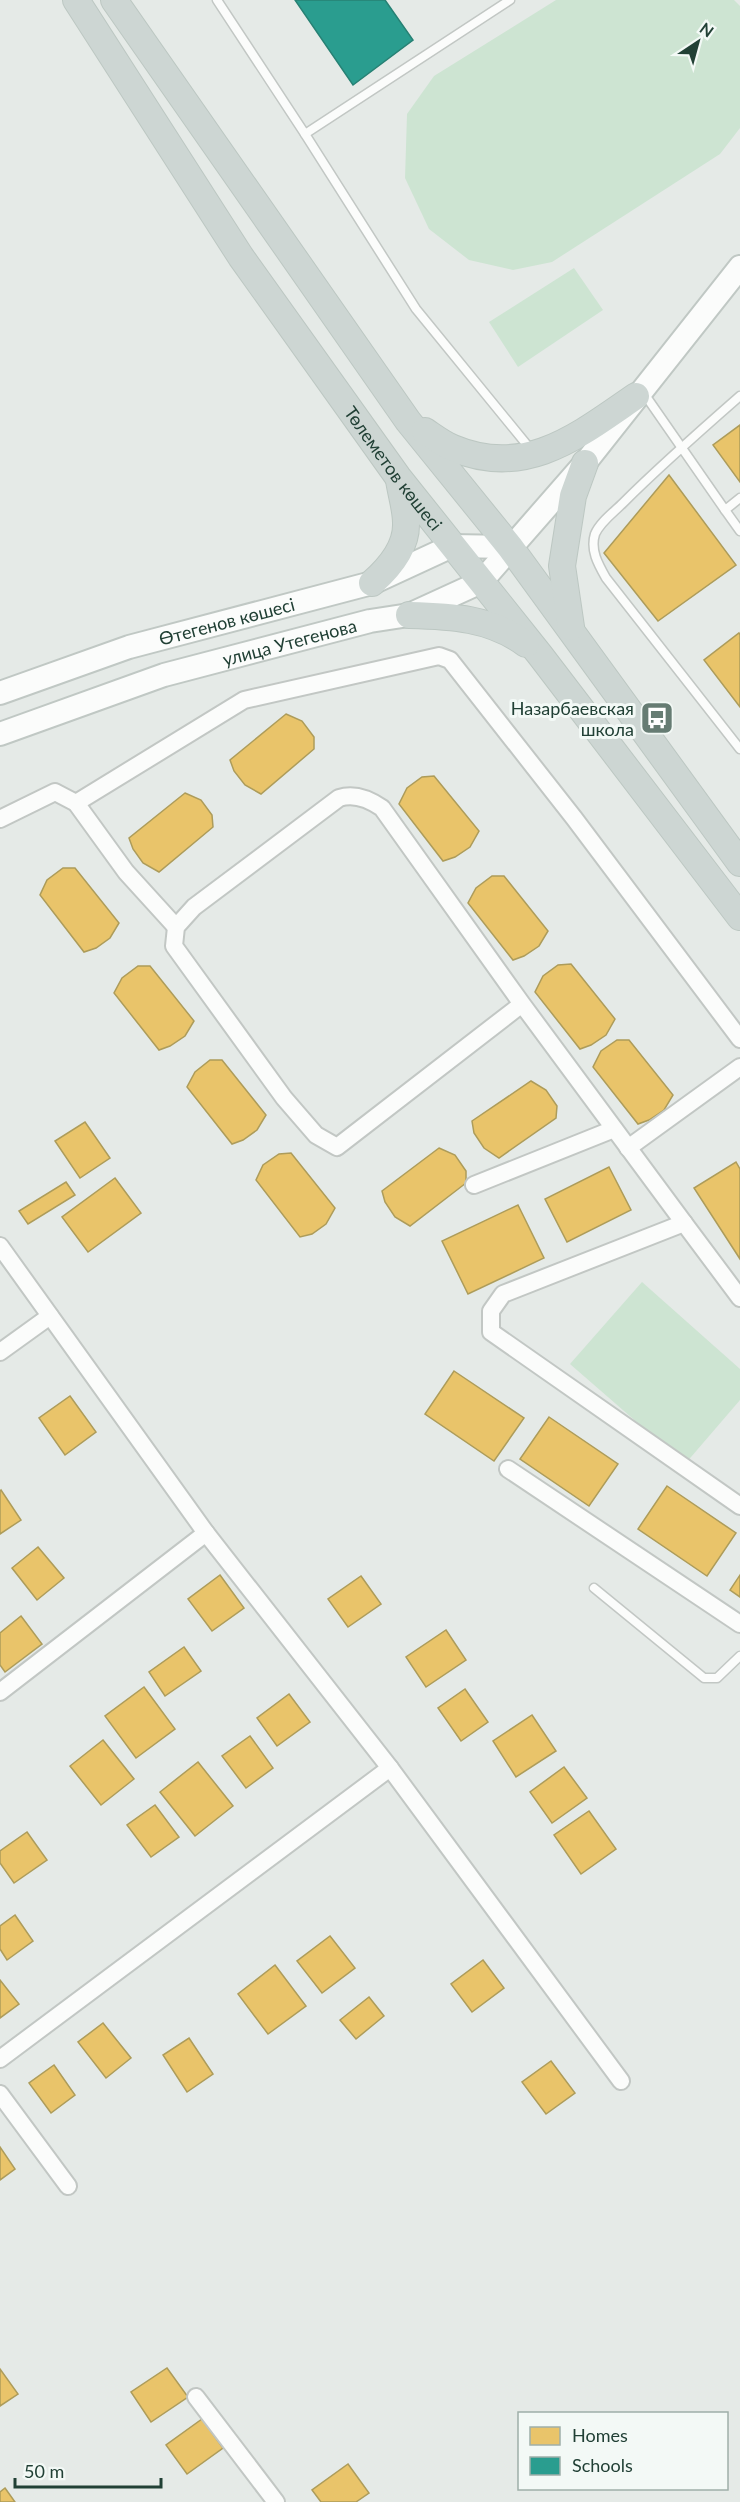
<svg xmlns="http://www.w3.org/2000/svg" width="740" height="2502" viewBox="0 0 740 2502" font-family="Lato,sans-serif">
  <rect width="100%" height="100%" fill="#e5eae7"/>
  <!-- green -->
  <g fill="#cde4d2">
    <path d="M556,0H734L740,6V128L720,154L552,262L513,270L469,260L429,229L405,178L407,114L434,76Z"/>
    <path d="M574,268L603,310L518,367L489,322Z"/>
    <path d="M642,1282L740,1369V1400L685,1464L570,1364Z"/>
  </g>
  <!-- homes -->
  <g fill="#e9c46a" stroke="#ad9c5a" stroke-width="1.5">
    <path d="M740,425V482L713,445Z"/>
    <path d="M669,475L736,565L658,621L604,553Z"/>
    <path d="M739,633L740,635V707L704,660Z"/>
    <path d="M286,714L302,721L314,737V749L261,794L245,785L234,771L230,760Z"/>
    <path d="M434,776L479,831L470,847L455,857L443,861L399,804L407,788L422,777Z"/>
    <path d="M185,793L201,800L212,815L213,827L159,872L143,863L133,849L129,838Z"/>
    <path d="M63,868H75L119,923L110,938L96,948L84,952L40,895L47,880Z"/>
    <path d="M492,876H504L548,931L539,946L524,956L513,960L468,903L476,888Z"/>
    <path d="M571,964L615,1019L606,1035L591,1045L580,1049L535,992L543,976L558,965Z"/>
    <path d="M138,966H150L194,1021L185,1036L170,1046L159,1050L114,993L122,978Z"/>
    <path d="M617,1040H629L673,1095L664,1110L649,1120L638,1124L593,1067L601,1051Z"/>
    <path d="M210,1060H222L266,1115L257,1130L243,1140L232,1144L187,1087L195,1072Z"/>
    <path d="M531,1081L546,1090L557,1106L556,1118L499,1158L484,1148L474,1133L472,1121Z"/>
    <path d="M85,1122L110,1158L80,1178L55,1141Z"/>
    <path d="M439,1148L455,1155L466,1171V1183L410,1226L395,1217L385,1202L382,1191Z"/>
    <path d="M291,1153L335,1208L326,1224L312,1234L300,1237L256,1180L263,1165L279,1154Z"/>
    <path d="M736,1162L740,1169V1259L694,1188Z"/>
    <path d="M609,1167L631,1210L567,1242L545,1199Z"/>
    <path d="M115,1178L141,1213L88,1252L62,1217Z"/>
    <path d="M66,1182L75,1195L28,1224L19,1211Z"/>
    <path d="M518,1205L544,1258L468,1294L442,1241Z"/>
    <path d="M454,1371L524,1418L494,1461L425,1414Z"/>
    <path d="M70,1396L96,1432L65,1455L39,1418Z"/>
    <path d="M549,1417L618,1464L589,1506L520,1459Z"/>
    <path d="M667,1486L736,1533L707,1576L638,1529Z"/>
    <path d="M1,1490L21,1520L0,1534V1491Z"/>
    <path d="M38,1547L64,1578L37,1600L12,1568Z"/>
    <path d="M220,1575L244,1608L212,1631L188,1599Z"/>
    <path d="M740,1575V1597L730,1590Z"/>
    <path d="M361,1576L381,1604L348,1627L328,1599Z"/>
    <path d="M21,1616L42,1644L5,1672L0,1665V1633Z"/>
    <path d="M446,1630L466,1660L426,1687L406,1657Z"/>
    <path d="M184,1647L201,1671L165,1696L149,1672Z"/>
    <path d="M144,1687L175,1729L136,1758L105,1716Z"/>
    <path d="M465,1689L488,1722L461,1741L438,1708Z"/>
    <path d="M289,1694L310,1722L277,1746L257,1718Z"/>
    <path d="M532,1715L556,1751L516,1777L493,1741Z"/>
    <path d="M250,1736L273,1768L246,1788L222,1756Z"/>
    <path d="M103,1740L134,1779L101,1805L70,1766Z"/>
    <path d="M198,1762L233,1806L195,1836L160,1792Z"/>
    <path d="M564,1767L587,1798L552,1823L530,1792Z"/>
    <path d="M155,1805L179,1837L151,1857L127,1825Z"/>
    <path d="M589,1811L616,1849L581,1874L554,1835Z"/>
    <path d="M27,1832L47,1860L14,1883L0,1863V1851Z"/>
    <path d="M15,1915L33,1941L7,1960L0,1949V1926Z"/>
    <path d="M330,1936L355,1968L322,1993L297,1961Z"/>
    <path d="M483,1960L504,1988L472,2012L451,1984Z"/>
    <path d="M275,1965L306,2006L268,2034L238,1994Z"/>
    <path d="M0,1980L19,2004L0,2018Z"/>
    <path d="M369,1997L384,2016L356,2039L340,2020Z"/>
    <path d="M103,2023L131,2058L106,2078L78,2042Z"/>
    <path d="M189,2038L213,2074L187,2092L163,2055Z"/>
    <path d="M551,2061L575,2093L546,2114L522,2082Z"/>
    <path d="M54,2065L75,2095L51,2113L29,2083Z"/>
    <path d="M0,2147L15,2169L0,2180Z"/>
    <path d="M167,2368L188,2397L151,2422L131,2392Z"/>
    <path d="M0,2369L18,2394L0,2406Z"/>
    <path d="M202,2419L223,2448L187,2474L166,2445Z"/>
    <path d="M348,2464L369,2493L356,2502H321L312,2490Z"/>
    <path d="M5,2488L15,2502H0V2492Z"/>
  </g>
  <!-- schools -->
  <path fill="#2a9d8f" stroke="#278174" stroke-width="1.5" d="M295,0H385L413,40L353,85Z"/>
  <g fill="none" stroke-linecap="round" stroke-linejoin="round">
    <defs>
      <g id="service">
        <path d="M217,0L305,134"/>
        <path d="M510,0L305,134L416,309L532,451"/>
        <path d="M643,392L725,510"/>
        <path d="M740,396C700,431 660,466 623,503C614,512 600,522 595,534C590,550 598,564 606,578L740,749"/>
        <path d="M740,498L725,510L740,531"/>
        <path d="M594,1588L704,1678H717L740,1656"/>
      </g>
      <g id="minor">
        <path d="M76,803L244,700L439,656L450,660L574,818L740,1039"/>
        <path d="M0,819L55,792L76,803L126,872L176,927"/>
        <path d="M522,1004L337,1147L316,1135L284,1098L174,946L176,927L194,907L339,798C354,793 369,799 382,808L522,1004L684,1223"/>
        <path d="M628,1148L740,1067"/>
        <path d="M474,1185L614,1129"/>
        <path d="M0,1246L206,1533"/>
        <path d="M740,1298L684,1223L503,1294L491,1311V1332L740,1506"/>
        <path d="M0,1352L50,1316"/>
        <path d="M508,1469L740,1624"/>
        <path d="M0,1692L206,1533L390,1768"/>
        <path d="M0,2059L390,1768L621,2081"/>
        <path d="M0,2094L68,2186"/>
        <path d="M196,2397L276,2502"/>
      </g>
      <g id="secondary">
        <path id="s1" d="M0,693L129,647L372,583L452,546L510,547"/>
        <path id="s2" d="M0,734L164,675L370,621L409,615L481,582L585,463L740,267"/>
      </g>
      <g id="primary">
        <path id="s3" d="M76,0L241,257L398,477L540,655L740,917"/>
        <path d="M114,0L408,421L510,547L740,863"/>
        <path d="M425,431C434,437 443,444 453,448C526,479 579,435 636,396"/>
        <path d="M372,583C389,568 407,547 406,523C406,509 401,494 399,480"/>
        <path d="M409,615C451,616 491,618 526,644"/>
        <path d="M571,627L562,566L573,496L585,463"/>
      </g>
    </defs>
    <!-- service casing -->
    <use href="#service" stroke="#c2c7c4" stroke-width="11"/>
    <!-- minor casing -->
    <use href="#minor" stroke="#c2c7c4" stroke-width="20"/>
    <!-- secondary casing -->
    <use href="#secondary" stroke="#c0c8c4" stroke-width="26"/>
    <!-- primary casing -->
    <use href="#primary" stroke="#bcc7c2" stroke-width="28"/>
    <!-- service -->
    <use href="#service" stroke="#fbfcfb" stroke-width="8"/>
    <!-- minor -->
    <use href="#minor" stroke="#fbfcfb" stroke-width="16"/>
    <!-- secondary -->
    <use href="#secondary" stroke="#fbfcfb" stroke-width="22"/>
    <!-- primary -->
    <use href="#primary" stroke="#cdd6d3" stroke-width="26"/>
  </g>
  <!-- icons -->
  <defs>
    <symbol id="bus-square" viewBox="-11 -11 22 22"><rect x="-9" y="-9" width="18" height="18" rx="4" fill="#667c73" stroke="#f3f9f6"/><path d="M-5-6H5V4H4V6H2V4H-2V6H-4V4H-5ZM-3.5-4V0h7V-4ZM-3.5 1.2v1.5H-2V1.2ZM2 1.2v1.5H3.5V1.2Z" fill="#fff"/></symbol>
  </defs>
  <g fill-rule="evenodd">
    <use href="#bus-square" x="638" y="699" width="38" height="38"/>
  </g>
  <g text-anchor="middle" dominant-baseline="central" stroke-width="6" stroke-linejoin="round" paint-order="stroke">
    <!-- street labels -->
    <g font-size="18" fill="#214035" stroke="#f3f9f6">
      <text stroke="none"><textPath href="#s3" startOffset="566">Төлеметов көшесі</textPath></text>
      <text stroke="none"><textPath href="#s1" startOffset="238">Өтегенов көшесі</textPath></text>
      <text stroke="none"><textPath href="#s2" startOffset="304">улица Утегенова</textPath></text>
    </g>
    <!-- poi labels -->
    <g font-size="18" fill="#214035" stroke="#f3f9f6" text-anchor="end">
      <text x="634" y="708">Назарбаевская<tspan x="634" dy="21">школа</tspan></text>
    </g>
  </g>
  <!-- legend -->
  <rect x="518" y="2412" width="210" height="78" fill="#f3f9f6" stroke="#9fafa9" stroke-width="1.5"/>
  <rect x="530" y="2427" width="30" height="18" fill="#e9c46a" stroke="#9fafa9" stroke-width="1.5"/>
  <text x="572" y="2442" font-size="18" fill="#214035">Homes</text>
  <rect x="530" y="2457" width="30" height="18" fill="#2a9d8f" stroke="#9fafa9" stroke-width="1.5"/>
  <text x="572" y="2472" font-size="18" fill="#214035">Schools</text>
  <!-- north arrow -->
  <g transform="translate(698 42) rotate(36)" stroke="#f3f9f6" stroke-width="4.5" paint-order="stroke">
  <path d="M0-4.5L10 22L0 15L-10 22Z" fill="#214035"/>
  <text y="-9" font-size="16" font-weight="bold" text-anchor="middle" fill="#214035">N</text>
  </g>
  <!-- scale -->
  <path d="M15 2478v9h146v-9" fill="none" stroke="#214035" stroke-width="3"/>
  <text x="24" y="2478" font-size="18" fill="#214035" stroke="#f3f9f6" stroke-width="4.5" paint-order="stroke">50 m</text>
</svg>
